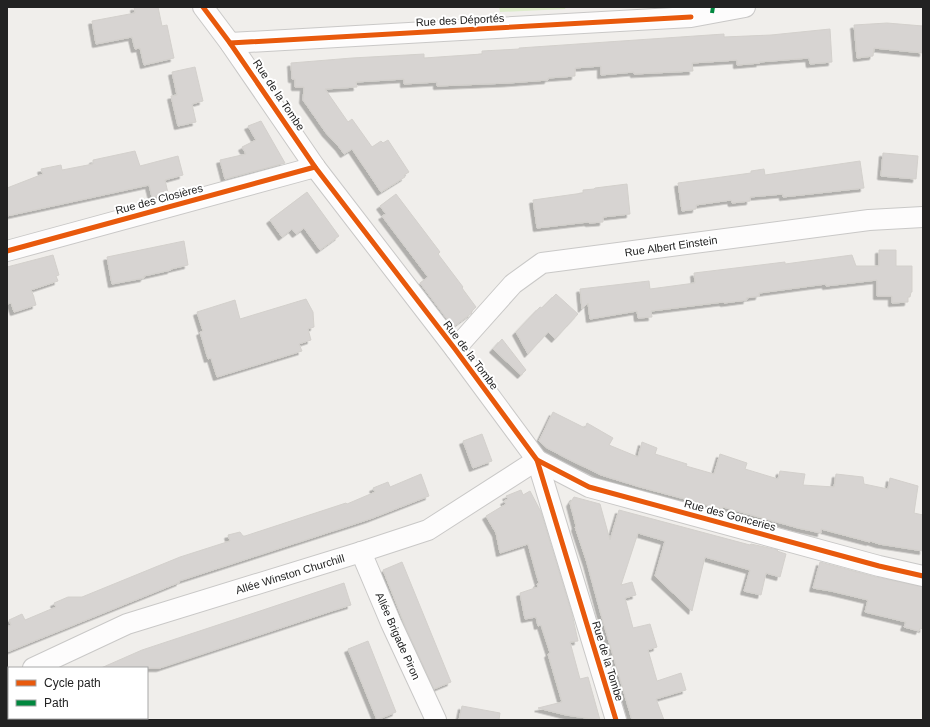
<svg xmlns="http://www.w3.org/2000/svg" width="930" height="727" viewBox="0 0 930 727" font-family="Arial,sans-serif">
  <defs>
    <filter id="shadow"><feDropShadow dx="-3.5" dy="3.5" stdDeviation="0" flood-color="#0004"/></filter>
  </defs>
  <rect width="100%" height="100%" fill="#f0eeeb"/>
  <!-- grass -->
  <path fill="#ddeccb" d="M499,7H566L565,9L500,12Z"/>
  <!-- building -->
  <g fill="#d7d4d2" stroke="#d3d0cc" filter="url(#shadow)">
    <path d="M134,7H158L162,26L167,25L174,58L144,65L140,48L135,49L132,37L96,44L92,21L135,13Z"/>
    <path d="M887,23L923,26V53L874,48L873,56L857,58L854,25Z"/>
    <path d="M830,29L832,62L810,64L809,58L759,62L760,63L737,65V60L692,63L693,71L634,74V72L601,75V66L575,68V76L548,78V80L508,83L437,86V82L404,84V79L356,82L357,87L325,89L348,122L352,119L372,147L381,141L383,143L388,140L409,172L404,175L405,177L381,192L352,149L344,154L339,147L326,133L303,100L304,87H295V79H292L291,63L352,58L424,54V58L482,54V51L519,49V48L724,34V37L771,35Z"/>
    <path d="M195,67L203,101L192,104L196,122L178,126L171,96L177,95L172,72Z"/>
    <path d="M261,121L285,163L225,179L220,160L246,154L242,147L256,140L248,126Z"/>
    <path d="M135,151L140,166L178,156L183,175L165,180L168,193L152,197L149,185L7,216V188L43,174L41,169L61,165L62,170L93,164V160Z"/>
    <path d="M883,153L918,156L916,179L881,176Z"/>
    <path d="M860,161L864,188L783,197V194L750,197V201L732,203L731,200L696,205V209L682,211L678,183L751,173V171L764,169L765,175Z"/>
    <path d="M627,184L630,214L603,217V222L589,223L588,222L537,228L533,200L583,193V190L594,189L595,188Z"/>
    <path d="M307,192L339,236L320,250L304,228L296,234L292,229L282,237L270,220Z"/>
    <path d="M396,194L440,252L438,254L463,287L462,288L476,307L471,312L472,313L453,327L420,283L428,277L382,216L386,214L380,206Z"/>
    <path d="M184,241L188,265L171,269V270L144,276V278L112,284L107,257Z"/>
    <path d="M879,250H896V266H912V292H911L910,297H908V302L892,303V296H877V280L826,286V284L759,293V296L746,298L747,300L724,303L723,302L651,311L652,317L638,318L637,311L590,319L588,303L582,309L580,289L649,281L650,289L695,283L694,273L785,262V264L852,255L856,266H879Z"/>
    <path d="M53,255L59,275L56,276L58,281L31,290L34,297V298L36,305L14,312L11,303L7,304V267Z"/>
    <path d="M556,294L578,314L555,339L548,332L528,354L516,332L540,307L542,308Z"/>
    <path d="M306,299L313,312L314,327L308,329L311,340L299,344L302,351L217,377L211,358L208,359L200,332L203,331L197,312L235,300L240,319Z"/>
    <path d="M502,339L526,370L521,375L493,349Z"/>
    <path d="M553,412L585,428L587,423L613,438L609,445L638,457L642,442L657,448L655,454L687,464L686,466L714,474L720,454L747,463L745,469L778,479L780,471L805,474L803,485L834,487L836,474L863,477L864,484L888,489L890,478L918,486L914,513L923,515V551L879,544L870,541V542L821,529V533L798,528L723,507L722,509L640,487L601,475L568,459L547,448L539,441Z"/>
    <path d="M482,434L492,461L473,468L463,441Z"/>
    <path d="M421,474L429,496L370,519L179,581L180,582L148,595L7,652V627L11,625L9,620L22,614L25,620L56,607L54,603L68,597H82L180,557L230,541L228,535L240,532L243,536H245L346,503L347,504L375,492L373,488L388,482L390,487Z"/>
    <path d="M521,490L523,495L530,491L541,512L572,614L578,641L570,642L580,679L588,677L600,720L566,715L538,708L562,702L548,654L550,653L541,625L538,626L536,617L525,619L520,593L538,587L537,584L539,583L536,573L528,544L500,553L496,533L486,516L506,504L504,501L508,499L506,496Z"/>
    <path d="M574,497L600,504L610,540L619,510L750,545L751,544L778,550L777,551L786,554L780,577L766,573L761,595L744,591L750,570L705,557L692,611L655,576L665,541L638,533L621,585L632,582L636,595L625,598L633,628L650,624L657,647L648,650L657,681L681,673L686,690L656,699L664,720H632L600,611L587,563L575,527L576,526L570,503Z"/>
    <path d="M402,562L451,682L434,689L406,628L383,570Z"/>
    <path d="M820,562L876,577L923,587V629L920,628L919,631L904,627L906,622L865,612L868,600L831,591L813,588Z"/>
    <path d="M344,583L351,605L335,610L160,668H101L142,650L254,613Z"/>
    <path d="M368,641L396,712L377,720L348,649Z"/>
    <path d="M462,706L500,713L499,720H459Z"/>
  </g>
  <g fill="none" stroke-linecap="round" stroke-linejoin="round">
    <defs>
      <g id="minor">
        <path d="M203,7L230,43L315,167L455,349L537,460L616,720"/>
        <path d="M230,43L691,17L745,7"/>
        <path d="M7,251L315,167"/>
        <path d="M455,349L513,284L542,263L869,220L923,217"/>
        <path d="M537,460L589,487L879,566L923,576"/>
        <path d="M361,552L391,623L436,720"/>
        <path d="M33,668L127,624L361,552L428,530L537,460"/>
        <path d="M7,680L9,679"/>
        <path d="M70,718L71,720"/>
      </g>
    </defs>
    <!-- minor casing -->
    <use href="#minor" stroke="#c9c8c7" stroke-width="22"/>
    <!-- minor -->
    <use href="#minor" stroke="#fdfcfc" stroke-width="20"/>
    <!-- quiet -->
    <path stroke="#00873e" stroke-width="4" stroke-dasharray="8 4" stroke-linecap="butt" d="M712,13L713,7"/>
    <defs>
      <g id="cycleway">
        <path d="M203,7L230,43L315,167L455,349L537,460L616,720"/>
        <path d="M230,43L691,17"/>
        <path d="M7,251L315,167"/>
        <path d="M537,460L589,487L879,566L923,576"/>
      </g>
    </defs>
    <!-- cycleway casing -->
    <use href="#cycleway" stroke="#fff" stroke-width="8"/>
    <!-- cycleway -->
    <use href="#cycleway" stroke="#e8590c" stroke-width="5"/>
  </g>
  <g text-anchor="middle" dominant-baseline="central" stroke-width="4" stroke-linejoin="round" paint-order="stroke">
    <!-- street labels -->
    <g font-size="11" fill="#222" stroke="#fff">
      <text transform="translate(460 20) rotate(-3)">Rue des Déportés</text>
      <text transform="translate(279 95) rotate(56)">Rue de la Tombe</text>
      <text transform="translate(159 199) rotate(-15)">Rue des Closières</text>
      <text transform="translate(671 246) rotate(-8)">Rue Albert Einstein</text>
      <text transform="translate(471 355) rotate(53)">Rue de la Tombe</text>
      <text transform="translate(730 515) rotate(15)">Rue des Gonceries</text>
      <text transform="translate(290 574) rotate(-17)">Allée Winston Churchill</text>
      <text transform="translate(398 636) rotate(66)">Allée Brigade Piron</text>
      <text transform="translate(608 661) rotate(73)">Rue de la Tombe</text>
    </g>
  </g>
  <!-- border -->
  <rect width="930" height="727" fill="none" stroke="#222222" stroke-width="16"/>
  <!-- legend -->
  <rect x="8" y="667" width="140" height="52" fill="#ffffff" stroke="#a7a7a7"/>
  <rect x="16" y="680" width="20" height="6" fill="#e8590c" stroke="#a7a7a7"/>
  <text x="44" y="687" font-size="12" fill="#222222">Cycle path</text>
  <rect x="16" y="700" width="20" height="6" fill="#00873e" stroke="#a7a7a7"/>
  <text x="44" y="707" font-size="12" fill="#222222">Path</text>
</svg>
